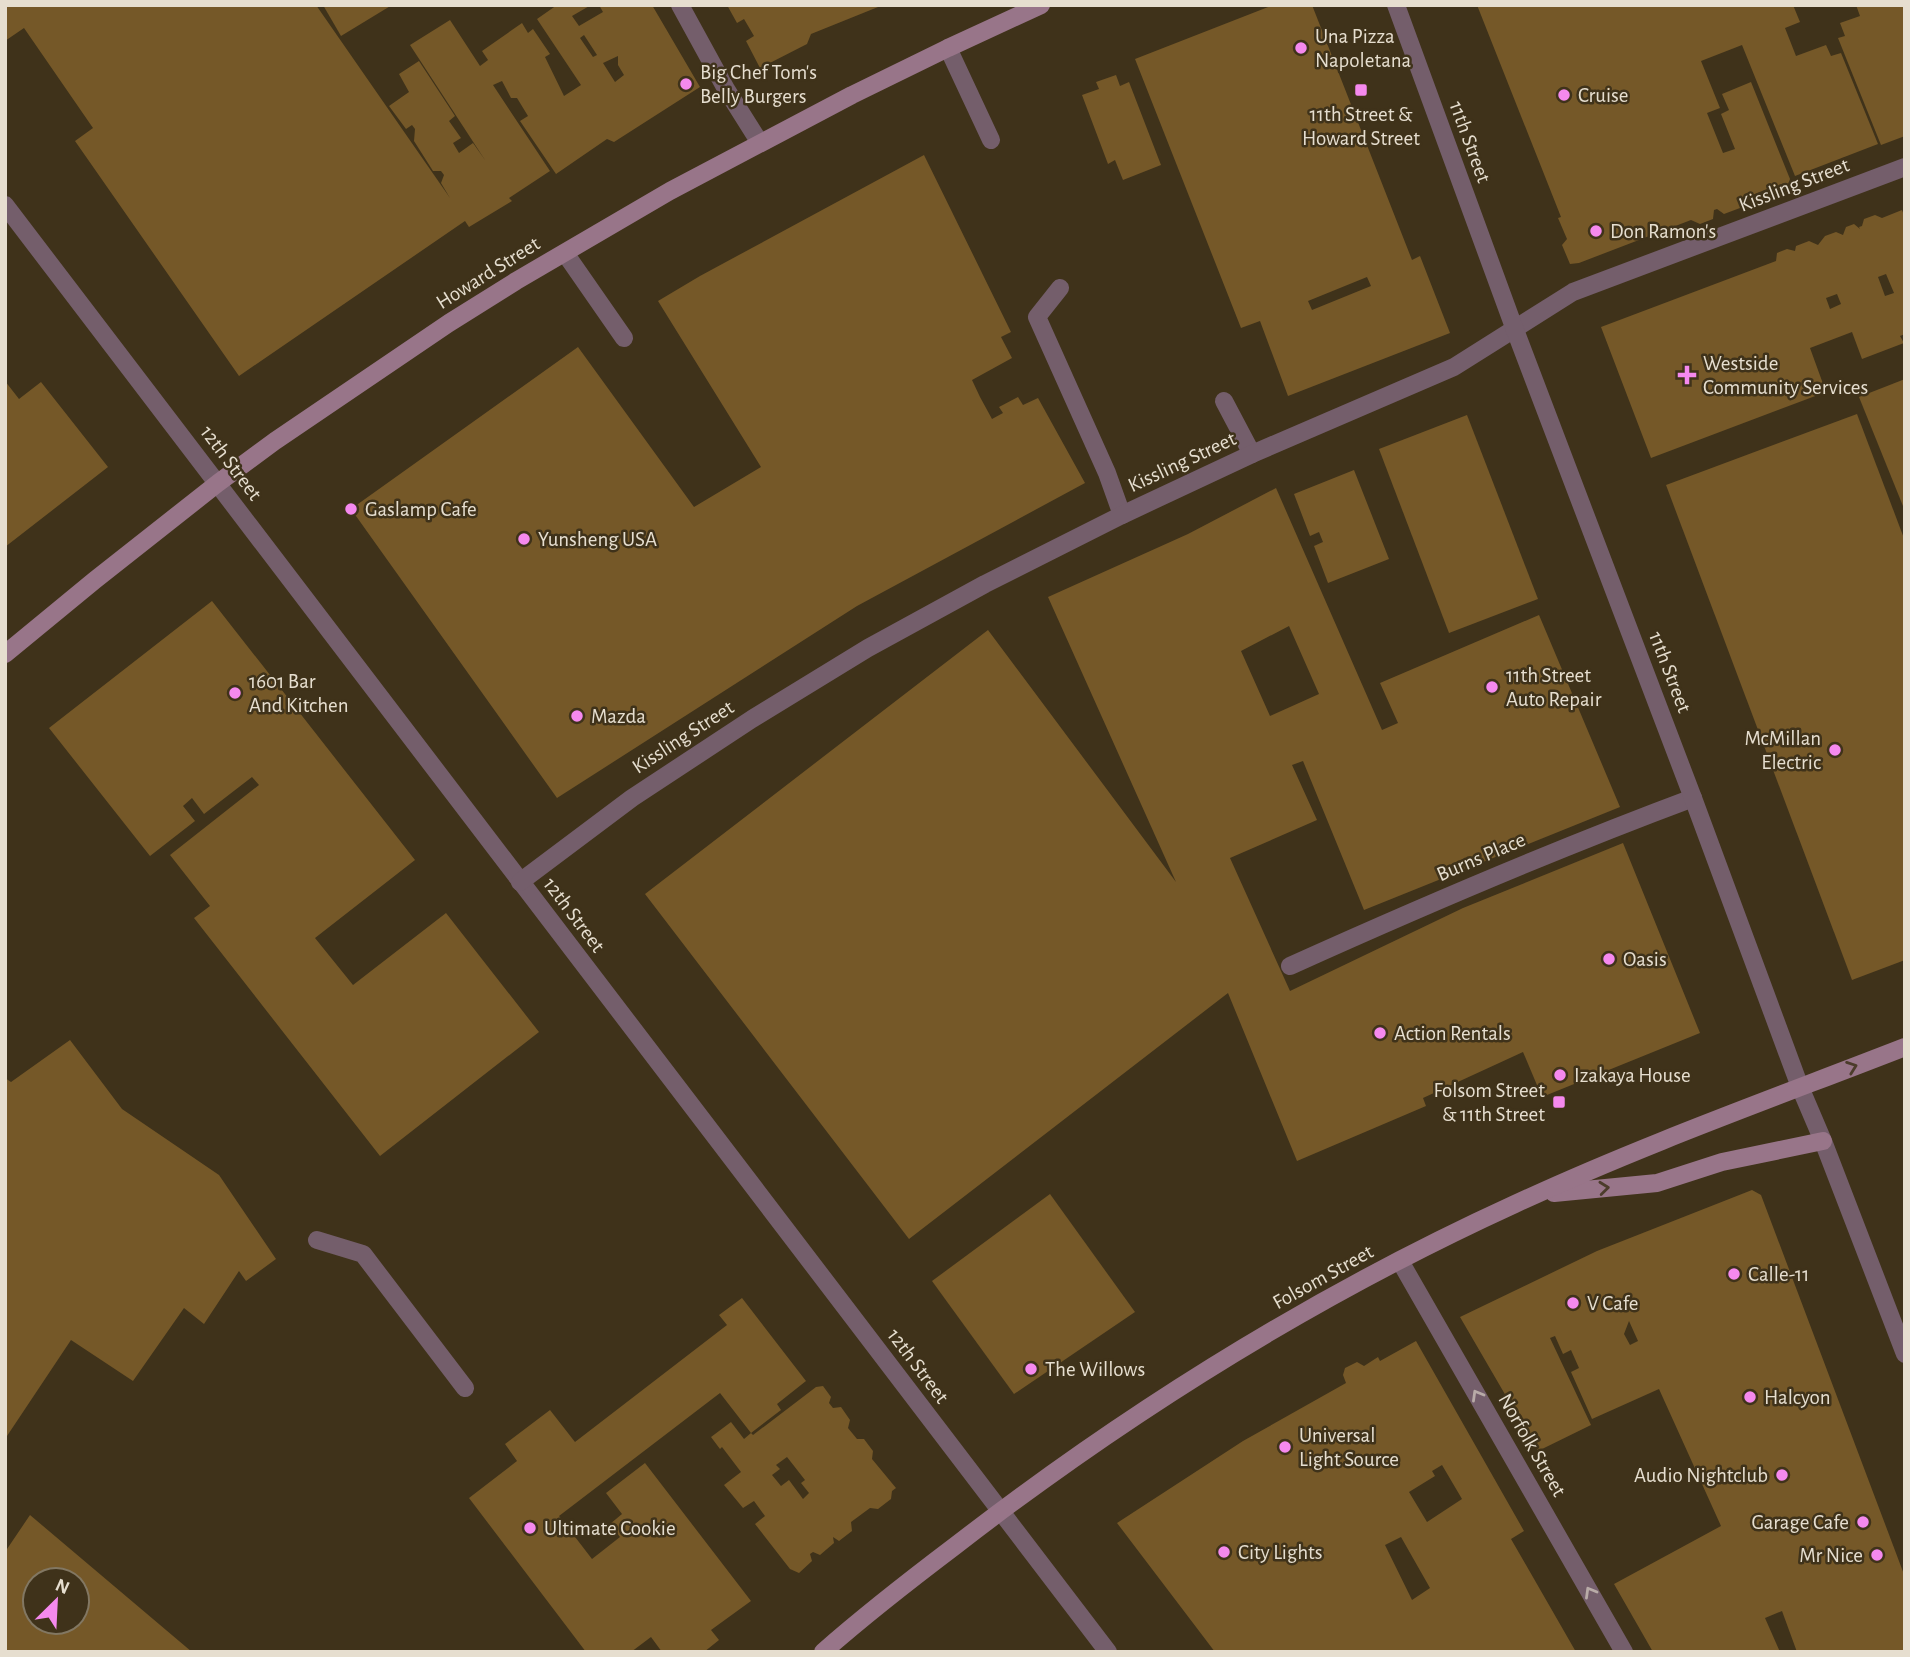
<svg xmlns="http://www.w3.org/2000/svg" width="1910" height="1657" viewBox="0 0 1910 1657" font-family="'Alegreya Sans',sans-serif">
  <rect width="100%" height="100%" fill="#3f321a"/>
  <!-- building -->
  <g fill="#755828" fill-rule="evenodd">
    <path d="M5,5H316L450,198L441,183L444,175L441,171H433L414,141L415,129L412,125L406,129L389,106L409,92L399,74L419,61L455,116L449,121L461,138L453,143L459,153L473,143L485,160L410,45L450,20L480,66L488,60L482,51L522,23L528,33L533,29L550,54L545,57L564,96L581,85L537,19L557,5H591L572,16L579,26L603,12L599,5H652L700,87L614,142L607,139L556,174L520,121L528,116L517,98H511L502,81L493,85L550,171L509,198L512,201L469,227L465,221L239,376L75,141L93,128L24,28L5,41ZM584,35L597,55L593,57L580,38ZM618,56V65L624,75L615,82L603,63Z"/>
    <path d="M323,5H392L341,36Z"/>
    <path d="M727,5H883L811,34L807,44L760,68L746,41L754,36L744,19L737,23Z"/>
    <path d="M1273,5H1312L1412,260L1420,256L1450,333L1288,396L1260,321L1241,328L1135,59ZM1367,277L1371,286L1312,310L1308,301Z"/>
    <path d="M1477,5H1793L1800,22L1785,28L1796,56L1826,45L1831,56L1841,53L1878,144L1795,176L1742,45L1701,61L1720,108L1707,113L1723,153L1735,149L1721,114L1729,110L1722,94L1751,82L1790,179L1787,188L1772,194L1767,189L1740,200V208L1724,214L1717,209L1714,210L1713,219L1700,224L1691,220L1579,263L1570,264L1562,245L1567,239L1558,218L1561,217Z"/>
    <path d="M1856,5H1905V136L1881,145L1838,38L1845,36L1840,23L1860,16Z"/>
    <path d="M1116,75L1120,86L1129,82L1161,165L1123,180L1115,160L1108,164L1082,95L1099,89L1096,82Z"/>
    <path d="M924,155L1011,332L1001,337L1012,358L972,380L980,397L992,419L1003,413L999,407L1018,397L1023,405L1038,398L1085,483L857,606L557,798L351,509L578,347L694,507L761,467L658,301L700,276Z"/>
    <path d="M1902,210L1905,218V334L1900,336L1904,343L1862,359L1852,332L1810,348L1826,392L1651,458L1601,327L1776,261L1777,253L1787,249L1795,251L1796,246L1809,241L1818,245L1825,236L1836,232L1843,235L1846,227L1854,224L1860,229L1859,227L1862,226L1864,219L1875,215L1882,218ZM1886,274L1894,293L1885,296L1878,277ZM1837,294L1841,304L1830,309L1826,298Z"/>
    <path d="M1905,379V511L1859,397Z"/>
    <path d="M5,381L19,399L41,382L108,467L5,547Z"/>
    <path d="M1857,414L1905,541V960L1852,980L1666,485Z"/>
    <path d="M1467,415L1538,599L1449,633L1379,449Z"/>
    <path d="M1354,470L1389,559L1328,583L1314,546L1323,542L1319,532L1310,536L1294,494Z"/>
    <path d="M1276,488L1382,730L1398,723L1380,683L1539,615L1620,807L1364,910L1303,761L1292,765L1317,820L1230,858L1290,991L1463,908L1623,843L1700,1033L1542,1097L1523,1052L1423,1098L1426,1106L1297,1161L1228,993L909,1239L645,894L988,630L1176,882L1048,597L1188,534ZM1289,626L1319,694L1270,716L1241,651Z"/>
    <path d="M212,601L415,860L315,938L353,985L446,913L539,1032L380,1156L194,918L210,906L170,855L259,785L252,777L204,814L192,798L183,806L195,821L150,856L49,728Z"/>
    <path d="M70,1040L122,1109L219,1175L276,1259L246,1281L239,1271L204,1324L184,1308L133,1381L71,1340L5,1439V1078L11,1082Z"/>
    <path d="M1752,1190L1761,1195L1905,1577V1652H1797L1782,1611L1765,1618L1780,1652H1653L1614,1584L1721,1526L1659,1389L1592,1419L1571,1372L1579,1368L1571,1350L1563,1354L1555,1336L1550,1338L1591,1425L1538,1451L1460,1317L1597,1251ZM1629,1321L1638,1341L1630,1345L1624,1334Z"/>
    <path d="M1050,1194L1135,1312L1014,1394L932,1281Z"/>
    <path d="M742,1298L806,1381L777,1404L781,1410L751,1433L753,1435L816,1387L823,1386L831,1397L829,1403L833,1408L841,1407L850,1420L848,1428L857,1439H864L873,1451L872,1459L896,1488L892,1491L891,1499L878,1509L870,1508L851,1522L852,1531L839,1541L833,1537L834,1543L820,1555L813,1552L810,1554L812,1561L799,1573L790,1569L755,1524L765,1516L754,1501L743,1508L724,1485L741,1472L722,1447L720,1449L711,1437L731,1422L744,1439L751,1433L720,1393L559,1516L592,1559L620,1537L610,1524L622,1514L606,1493L645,1463L751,1601L711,1630L719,1640L704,1652H662L651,1637L631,1652H586L469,1498L517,1461L505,1444L550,1410L575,1442L727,1325L719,1315ZM787,1457L805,1480L801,1483L809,1493L803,1499L789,1480L781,1486L772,1475L780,1469L776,1465Z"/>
    <path d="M1416,1341L1524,1531L1511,1539L1576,1652H1215L1117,1523L1243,1441L1346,1383L1343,1375L1345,1368L1357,1362L1364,1366L1378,1357L1380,1361ZM1442,1465L1462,1499L1427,1522L1409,1492L1435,1476L1432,1471ZM1401,1537L1430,1588L1412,1600L1385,1545Z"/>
    <path d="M30,1515L192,1652H5V1552ZM35,1580H77V1622H35Z"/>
  </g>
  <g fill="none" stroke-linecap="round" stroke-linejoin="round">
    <!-- service -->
    <g stroke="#745e6b" stroke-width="18">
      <path d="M948,48L991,140"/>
      <path d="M565,253L624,338"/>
      <path d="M1060,288L1037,317L1107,473L1122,515"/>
      <path d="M1224,401L1252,454"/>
      <path d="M317,1240L363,1254L465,1388"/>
    </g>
    <!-- minor -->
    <g stroke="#745e6b" stroke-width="18">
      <path d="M680,5L726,89L760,143"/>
      <path d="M5,205L1108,1652"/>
      <path d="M520,882L632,798L752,719L868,648L985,584L1122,515L1252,454L1454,367L1573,292L1905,167"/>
      <path d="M1290,966C1423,906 1556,849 1693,798"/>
      <path d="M1400,1261L1624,1652"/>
    </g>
    <!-- tertiary -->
    <path stroke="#745e6b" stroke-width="18" d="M1396,5L1515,330L1693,798L1800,1087L1823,1141L1905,1354"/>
    <!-- secondary -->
    <g stroke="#987589" stroke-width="18">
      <path d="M5,654L95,580L218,483L275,441L449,323L516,281L670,191L852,95L948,48L1041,5"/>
      <path d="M1554,1193L1657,1183L1722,1162L1823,1141"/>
      <path d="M823,1652C865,1615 910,1580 955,1546C1128,1412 1316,1295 1515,1204C1642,1145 1774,1098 1905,1047"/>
    </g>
  </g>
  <!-- one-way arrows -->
  <defs><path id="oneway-chevron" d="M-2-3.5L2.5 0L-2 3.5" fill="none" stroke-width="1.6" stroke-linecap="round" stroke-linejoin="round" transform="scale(1.75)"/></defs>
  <g stroke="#4c3c2b">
    <use href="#oneway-chevron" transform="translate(1852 1067) rotate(-20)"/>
    <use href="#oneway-chevron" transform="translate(1604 1188) rotate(-6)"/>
  </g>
  <g stroke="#b8aba7">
    <use href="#oneway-chevron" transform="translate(1477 1395) rotate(-120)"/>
    <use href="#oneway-chevron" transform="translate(1590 1592) rotate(-120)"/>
  </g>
  <!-- markers -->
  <g fill="#f589ee" stroke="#3f321a" stroke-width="2.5">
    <circle cx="1301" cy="48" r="7"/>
    <circle cx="686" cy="84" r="7"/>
    <rect x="1354" y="83" width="14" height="14" rx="3.5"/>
    <circle cx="1564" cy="95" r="7"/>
    <circle cx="1596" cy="231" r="7"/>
    <path d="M1683.5 364.5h7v7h7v7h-7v7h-7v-7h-7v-7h7z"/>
    <circle cx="351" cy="509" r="7"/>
    <circle cx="524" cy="539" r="7"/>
    <circle cx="1492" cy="687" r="7"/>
    <circle cx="235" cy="693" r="7"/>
    <circle cx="577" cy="716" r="7"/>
    <circle cx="1835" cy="750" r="7"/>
    <circle cx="1609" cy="959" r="7"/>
    <circle cx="1380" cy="1033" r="7"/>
    <circle cx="1560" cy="1075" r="7"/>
    <rect x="1552" y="1095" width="14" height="14" rx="3.5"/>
    <circle cx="1734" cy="1274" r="7"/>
    <circle cx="1573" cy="1303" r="7"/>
    <circle cx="1031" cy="1369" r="7"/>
    <circle cx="1750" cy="1397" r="7"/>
    <circle cx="1285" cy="1447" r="7"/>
    <circle cx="1782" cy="1475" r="7"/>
    <circle cx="1863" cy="1522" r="7"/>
    <circle cx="530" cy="1528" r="7"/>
    <circle cx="1224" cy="1552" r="7"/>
    <circle cx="1877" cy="1555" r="7"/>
  </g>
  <g text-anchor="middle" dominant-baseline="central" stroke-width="5" stroke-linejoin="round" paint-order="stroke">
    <!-- poi labels -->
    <g font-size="21" fill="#e6decf" stroke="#3f321a" text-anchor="start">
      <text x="1315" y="36">Una Pizza<tspan x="1315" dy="24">Napoletana</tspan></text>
      <text x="700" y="72">Big Chef Tom's<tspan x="700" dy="24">Belly Burgers</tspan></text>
      <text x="1578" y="95">Cruise</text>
      <text x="1361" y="114" text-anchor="middle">11th Street &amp;<tspan x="1361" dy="24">Howard Street</tspan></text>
      <text x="1610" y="231">Don Ramon's</text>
      <text x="1703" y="363">Westside<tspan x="1703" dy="24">Community Services</tspan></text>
      <text x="365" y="509">Gaslamp Cafe</text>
      <text x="538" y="539">Yunsheng USA</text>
      <text x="1506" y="675">11th Street<tspan x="1506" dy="24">Auto Repair</tspan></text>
      <text x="249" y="681">1601 Bar<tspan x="249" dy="24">And Kitchen</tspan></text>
      <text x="591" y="716">Mazda</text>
      <text x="1821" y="738" text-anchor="end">McMillan<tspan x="1821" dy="24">Electric</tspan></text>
      <text x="1623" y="959">Oasis</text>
      <text x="1394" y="1033">Action Rentals</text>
      <text x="1574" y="1075">Izakaya House</text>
      <text x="1545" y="1090" text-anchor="end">Folsom Street<tspan x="1545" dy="24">&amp; 11th Street</tspan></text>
      <text x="1748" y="1274">Calle-11</text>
      <text x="1587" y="1303">V Cafe</text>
      <text x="1045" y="1369">The Willows</text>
      <text x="1764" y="1397">Halcyon</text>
      <text x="1299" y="1435">Universal<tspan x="1299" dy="24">Light Source</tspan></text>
      <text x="1768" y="1475" text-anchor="end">Audio Nightclub</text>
      <text x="1849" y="1522" text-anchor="end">Garage Cafe</text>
      <text x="544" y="1528">Ultimate Cookie</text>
      <text x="1238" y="1552">City Lights</text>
      <text x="1863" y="1555" text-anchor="end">Mr Nice</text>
    </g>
    <!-- street labels -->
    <g font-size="21" fill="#e6decf" stroke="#3f321a">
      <text transform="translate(1470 142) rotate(70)">11th Street</text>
      <text transform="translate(1794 185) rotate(-21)">Kissling Street</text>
      <text transform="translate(488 273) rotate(-32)">Howard Street</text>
      <text transform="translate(1182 462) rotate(-25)">Kissling Street</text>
      <text transform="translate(231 463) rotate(53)">12th Street</text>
      <text transform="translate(1670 672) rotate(69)">11th Street</text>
      <text transform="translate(683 737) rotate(-33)">Kissling Street</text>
      <text transform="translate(1481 857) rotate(-23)">Burns Place</text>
      <text transform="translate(574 915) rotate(53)">12th Street</text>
      <text transform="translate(1323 1277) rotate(-29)">Folsom Street</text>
      <text transform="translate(918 1366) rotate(53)">12th Street</text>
      <text transform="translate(1532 1445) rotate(60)">Norfolk Street</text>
    </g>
  </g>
  <!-- border -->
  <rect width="1910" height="1657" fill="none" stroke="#e6decf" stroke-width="14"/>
  <!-- north arrow -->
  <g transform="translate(56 1601) rotate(24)"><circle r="33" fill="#3f321a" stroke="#827762" stroke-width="2"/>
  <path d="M0-5L12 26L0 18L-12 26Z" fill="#f589ee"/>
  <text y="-10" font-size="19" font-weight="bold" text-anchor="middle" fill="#e6decf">N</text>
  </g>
</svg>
